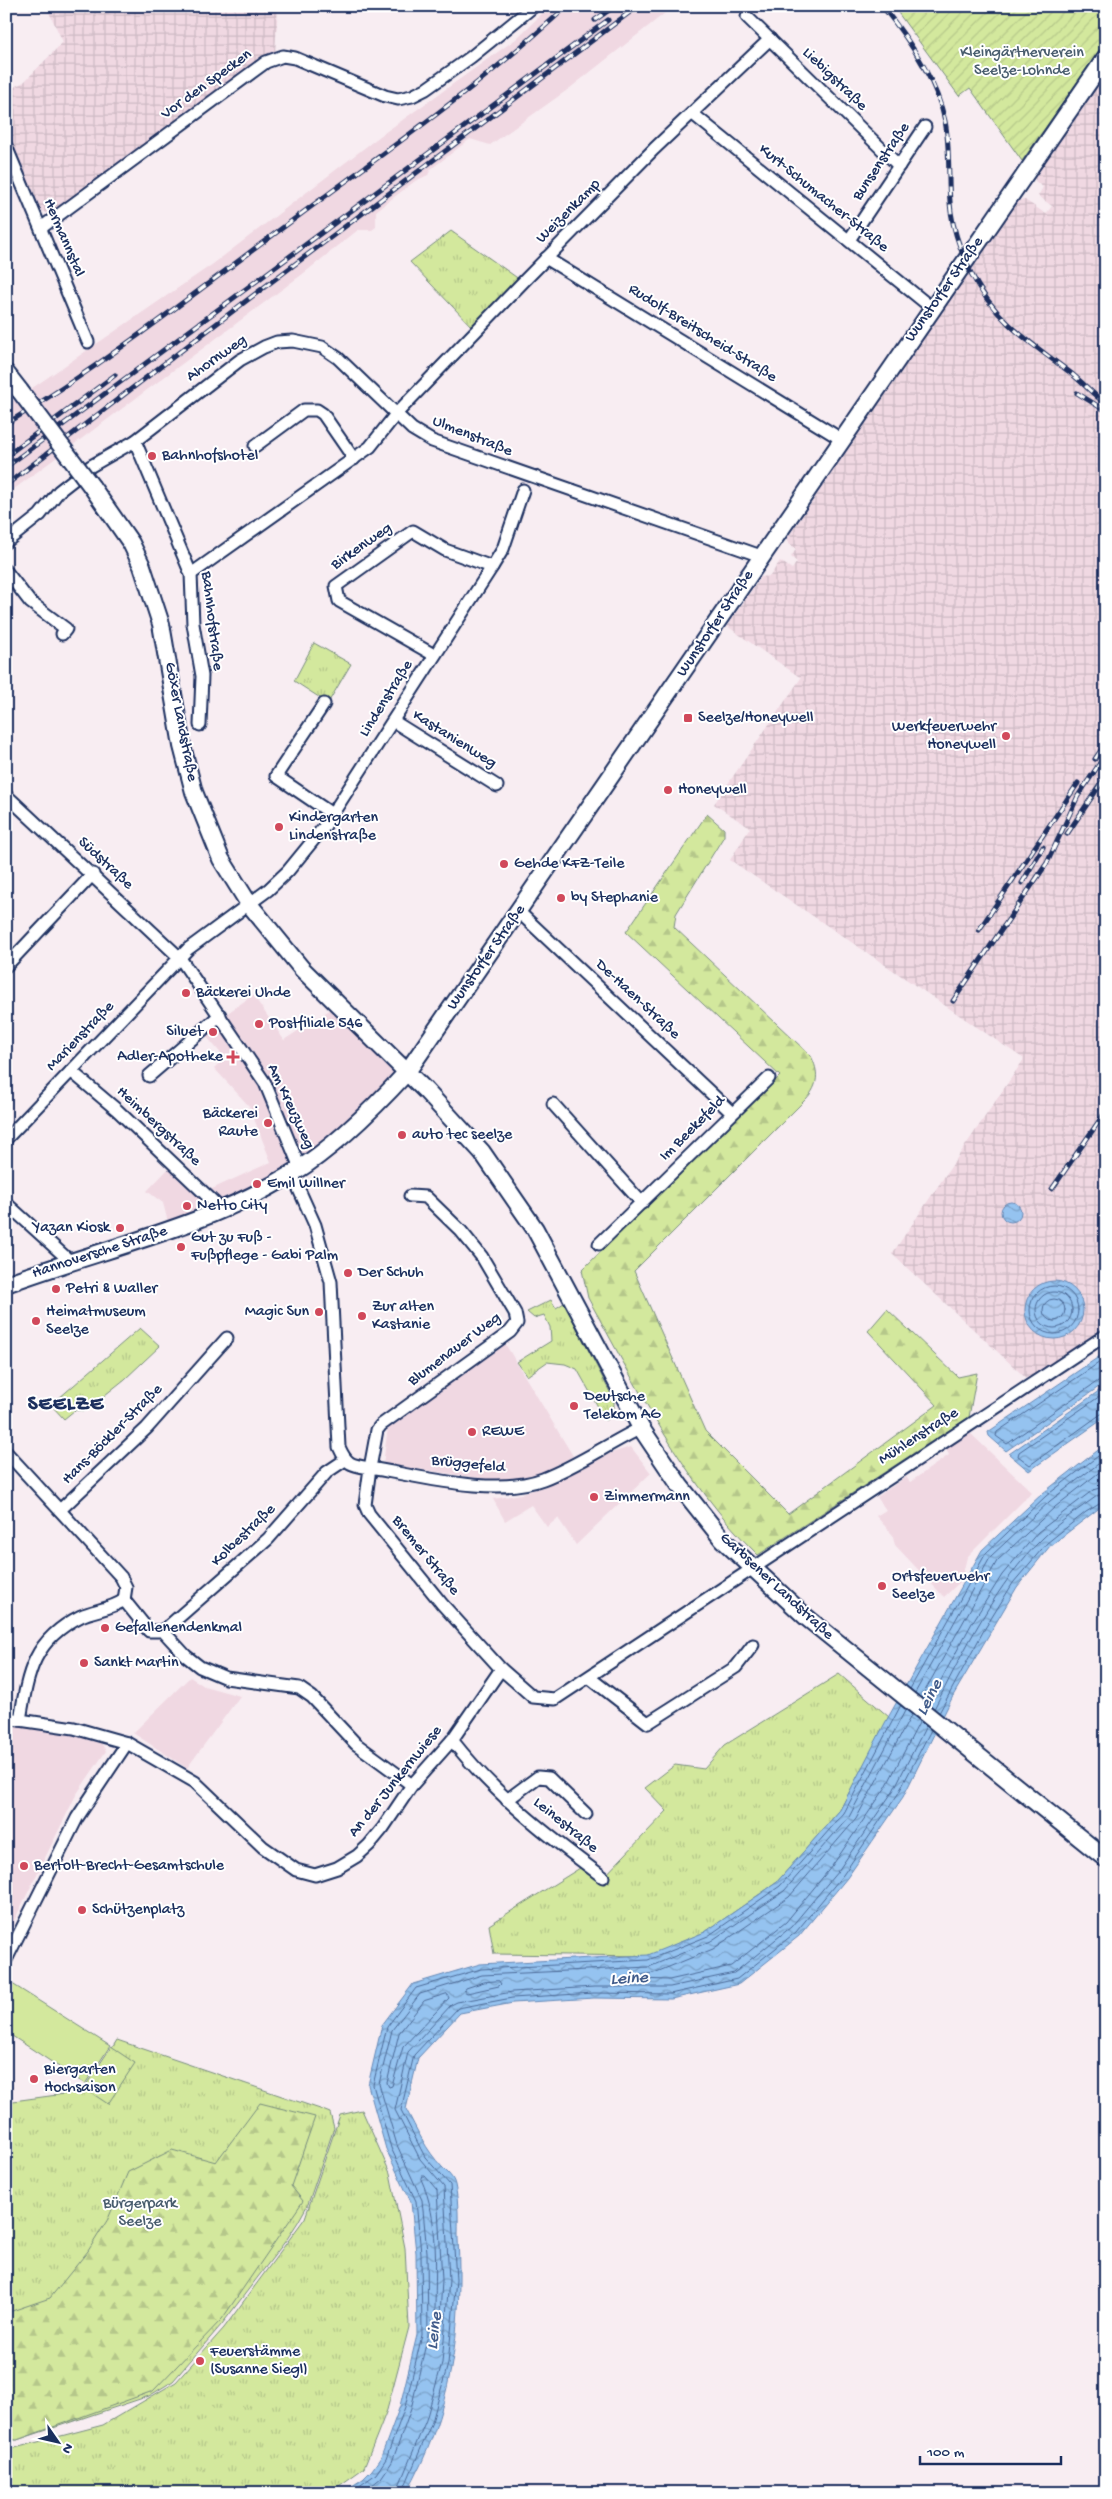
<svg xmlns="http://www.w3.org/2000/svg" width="1112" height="2499" viewBox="0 0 1112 2499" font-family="'Gochi Hand',sans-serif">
  <defs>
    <pattern id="industrial-grid" width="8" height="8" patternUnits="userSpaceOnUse" patternTransform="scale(1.25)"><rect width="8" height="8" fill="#f0d8e2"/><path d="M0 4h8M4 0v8" fill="none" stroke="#cdbac4"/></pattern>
    <pattern id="grass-tufts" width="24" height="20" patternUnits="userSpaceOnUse" patternTransform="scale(1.25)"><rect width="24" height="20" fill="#d3e89d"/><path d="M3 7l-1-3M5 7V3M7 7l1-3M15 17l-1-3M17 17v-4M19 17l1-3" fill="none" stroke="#b5c78a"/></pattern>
    <pattern id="forest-firs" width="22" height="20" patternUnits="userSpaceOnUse" patternTransform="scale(1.25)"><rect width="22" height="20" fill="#d3e89d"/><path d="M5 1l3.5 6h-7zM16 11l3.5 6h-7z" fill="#b5c78a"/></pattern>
    <pattern id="garden-furrows" width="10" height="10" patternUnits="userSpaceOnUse" patternTransform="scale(1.25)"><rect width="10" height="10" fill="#d3e89d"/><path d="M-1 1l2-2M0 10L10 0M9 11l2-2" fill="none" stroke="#b5c78a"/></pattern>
    <pattern id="water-waves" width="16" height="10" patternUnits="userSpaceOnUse" patternTransform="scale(1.25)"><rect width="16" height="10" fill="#95c3f0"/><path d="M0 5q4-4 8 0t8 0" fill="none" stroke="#799fc6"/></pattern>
  </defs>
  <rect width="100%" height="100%" fill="#f8edf2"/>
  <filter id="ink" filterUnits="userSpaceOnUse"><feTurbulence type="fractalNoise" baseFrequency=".02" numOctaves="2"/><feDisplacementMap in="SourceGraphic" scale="10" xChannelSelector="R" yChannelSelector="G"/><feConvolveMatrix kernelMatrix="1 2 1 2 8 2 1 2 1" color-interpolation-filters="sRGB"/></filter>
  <g filter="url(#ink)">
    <!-- built -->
    <g fill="#f0d8e2">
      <path d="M550,6H674L570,88L490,145L470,139L431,169L428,175L415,181L376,211V227L372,230H358L304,273L6,495V406L213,264L380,136L516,39Z"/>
      <path d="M253,995L284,1040L331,1009L402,1078L321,1153L170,1230L163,1203L147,1191L170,1167L201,1194L271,1162L249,1106L214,1068L225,1058L206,1036L222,1021V1017Z"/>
      <path d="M504,1342L573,1456L539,1474L500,1481L383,1464L388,1427Z"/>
      <path d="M970,1433L1032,1492L967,1557L961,1581L944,1597L895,1545L892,1534L876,1516L886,1510L877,1497L906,1477L910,1482L949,1455L946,1449Z"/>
      <path d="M631,1447L651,1473L576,1545L558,1518L547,1527L531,1505L505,1521L493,1499L521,1494L543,1487L611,1453Z"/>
      <path d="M190,1677L204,1686L240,1696L187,1768L133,1733Z"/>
      <path d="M6,1725L66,1732L100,1741L106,1751L76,1795L6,1937Z"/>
    </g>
    <!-- industrial -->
    <g fill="url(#industrial-grid)">
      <path d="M46,6H278L275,54L55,215L46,213L39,209L6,134V91L24,82L63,42Z"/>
      <path d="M1106,72V1327L1027,1379L892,1254L1024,1059L730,860L750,828L714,804L801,678L727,626L761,577L770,576L780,561L792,569L797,562L791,557L796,549L788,543V537L1018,200H1025L1046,214L1052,206L1038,196L1043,187L1036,182L1034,176Z"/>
    </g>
    <!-- grass -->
    <g fill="url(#grass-tufts)" stroke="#778c7e">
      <path d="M451,231L523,282L473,328L410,262Z"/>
      <path d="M314,643L351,664L328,703L294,681Z"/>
      <path d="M551,1300L556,1308L564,1303L614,1400V1413L606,1421L577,1369L565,1364L547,1362L527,1376L517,1362L551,1341L550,1327L544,1315L534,1318L527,1312Z"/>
      <path d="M140,1328L160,1346L125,1379L85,1411L75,1410L64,1419L51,1405Z"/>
      <path d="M839,1674L889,1717L840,1810L776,1883L705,1932L648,1956L494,1954L489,1925L580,1868L601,1880L667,1811L645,1788L675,1765L704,1769L725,1745Z"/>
      <path d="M117,2040L320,2109L330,2113L334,2128L308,2204L298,2222L287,2239L222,2324L173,2381L149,2396L17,2440L6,2439V2102L86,2091Z"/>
      <path d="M362,2110L390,2173L405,2248L409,2327L387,2410L364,2468L329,2493H6V2448H15L103,2425L176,2382L224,2328L305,2218L340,2115Z"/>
    </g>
    <!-- forest -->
    <g fill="url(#forest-firs)" stroke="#778c7e">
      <path d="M707,814L724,829V836L676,914L674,927L811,1056C819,1072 819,1085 806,1099L634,1271L705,1431L788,1514L937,1405L868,1331L887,1309L958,1377L977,1373L969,1417L758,1555C683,1482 638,1388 588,1298L582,1270L780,1076L626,932Z"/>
      <path d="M260,2103L315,2117L291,2186L303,2201L222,2319L153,2391L17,2440L6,2439V2313L50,2298L88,2251L108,2219L128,2172L172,2150L216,2162Z"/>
    </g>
    <!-- garden -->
    <path fill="url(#garden-furrows)" stroke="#778c7e" d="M893,6H1106V41L1022,161L970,88L959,96Z"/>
    <!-- pitch -->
    <g fill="#d3e89d" stroke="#778c7e">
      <path d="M6,1980L110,2046L85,2084L6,2032Z"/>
      <path d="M111,2047L135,2063L108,2104L84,2088Z"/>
    </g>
    <!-- water -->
    <g fill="url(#water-waves)" stroke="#6488b6">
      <circle cx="1011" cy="1212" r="10"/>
      <circle cx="1054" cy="1310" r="29"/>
      <path d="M1106,1352V1382L1006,1451L989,1436L988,1432Z"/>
      <path d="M1106,1386V1417L1029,1471L1009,1454Z"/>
      <path d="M1106,1444V1503L1050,1546L1017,1587L954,1694L903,1797L847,1878L799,1936L739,1984L671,1999L594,1998L513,2003L460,2013L418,2058L406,2109C417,2130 426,2150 442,2167C447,2172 454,2178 455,2185C459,2202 458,2222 458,2239C463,2327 451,2415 406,2493H341L363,2479L372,2470L381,2457L400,2406L417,2335L416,2253L411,2202L386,2149L368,2085L382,2025L413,1984L480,1964L648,1955L705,1932L776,1883L840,1810L885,1723L982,1550L1043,1493Z"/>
    </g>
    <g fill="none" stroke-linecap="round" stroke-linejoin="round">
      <!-- shore -->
      <g stroke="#4c6a98" stroke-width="1">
        <circle cx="1054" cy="1310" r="24"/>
        <circle cx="1054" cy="1310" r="18"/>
        <circle cx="1054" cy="1310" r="11"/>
        <path d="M1106,1358L997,1432L996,1436L1007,1444L1101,1379L1106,1378"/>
        <path d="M1106,1392L1019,1452L1018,1456L1030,1465L1101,1414L1106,1413"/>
        <path d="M910,1689L986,1553L1046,1496L1106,1450"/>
        <path d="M915,1693L991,1556L1050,1501L1106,1458"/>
        <path d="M921,1698L997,1561L1055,1507L1106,1467"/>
        <path d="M928,1704L972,1623L1002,1575L1038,1532L1093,1490L1106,1486"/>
        <path d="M934,1709C963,1652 997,1582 1043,1538C1059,1522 1079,1509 1097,1496L1106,1493"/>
        <path d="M939,1713L984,1630L1013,1583L1047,1543L1086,1512L1106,1500"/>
        <path d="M912,1714L856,1819L789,1897L713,1949L654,1973L639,1975L638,1979L669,1980L731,1966L786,1922L832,1866L886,1787L920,1721"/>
        <path d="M499,1981L501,1984L499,1986L467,1993L464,1991L466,1988L484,1982Z"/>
        <path d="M447,1994L449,1998L403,2047L392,2086L389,2087L387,2083L399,2033L424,2001Z"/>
        <path d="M422,2176H425L437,2190L442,2280L440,2316L438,2318L435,2316C435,2272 440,2220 421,2179Z"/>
        <path d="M350,2493L376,2474L386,2459L405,2407L422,2335L421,2253L416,2201L391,2148L373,2085L387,2027L416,1988L481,1969L648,1960L708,1936L780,1886L844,1813L901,1705"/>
        <path d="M362,2493L381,2478L392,2462L411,2409L428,2335L427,2252L422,2200L397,2145L379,2084L392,2030L420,1994L482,1975L649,1967L711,1941L784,1891L849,1817L906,1709"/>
        <path d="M396,2493L426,2420L442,2363L449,2280L444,2187L420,2159L395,2110L408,2052L451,2005L457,2002L512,1992L594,1987H670L734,1973L791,1927L838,1871L893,1791L926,1726"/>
        <path d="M402,2493L432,2422L448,2364L456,2280L450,2185L425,2157L401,2110L414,2055L458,2008L512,1998L594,1993L670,1994L737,1979L796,1932L843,1875L898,1794L931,1730"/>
      </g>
      <defs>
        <g id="street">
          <path d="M747,17L899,166"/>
          <path d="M693,114L933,309"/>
          <path d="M6,146L88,342"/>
          <path d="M41,228L266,62L283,56L295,58L385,96L398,99L412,96L426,89L471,57L534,6"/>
          <path d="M849,240L925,127"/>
          <path d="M546,258L841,439"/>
          <path d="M135,441L191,574L193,624L202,676L200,725"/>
          <path d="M255,446L304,410H317L323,414L354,459"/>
          <path d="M6,542L40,515L59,491L91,466L135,441L240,360L264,347L277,342L293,341L322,347L338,358L412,429L432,441L761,556"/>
          <path d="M6,571L30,602L66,629L62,634"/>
          <path d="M191,574L370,447L397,413L524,281L654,149L770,39"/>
          <path d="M434,655L339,601L336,586L413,531L445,550L492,567"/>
          <path d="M324,704L276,776L332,814"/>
          <path d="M393,721L497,786"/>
          <path d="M6,795L180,958L265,1083L300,1168"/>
          <path d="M519,912L732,1113"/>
          <path d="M6,966L93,874"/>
          <path d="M71,1071L117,1110L221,1209"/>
          <path d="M149,1076L220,1015"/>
          <path d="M553,1104L642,1203"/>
          <path d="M6,1139L188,949L268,890L288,871L324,827L492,567L503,549L523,490"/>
          <path d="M292,1174L315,1225L331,1282L339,1447C347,1465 351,1465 370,1468L365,1505L369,1514L442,1604L501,1669L533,1697L555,1699L1106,1335"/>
          <path d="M410,1196L426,1197L461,1231L482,1257L515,1313L517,1323L510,1332L381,1425L377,1430L370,1468C419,1476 496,1497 543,1479C577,1466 608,1444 641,1428"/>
          <path d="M6,1203L71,1262"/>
          <path d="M599,1244L769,1078"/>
          <path d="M6,1452L121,1577L126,1587L124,1600"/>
          <path d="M60,1510L147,1428L227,1338"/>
          <path d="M124,1600L149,1631H163L186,1656L200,1667L226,1678L299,1688L312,1697L356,1744L412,1785"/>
          <path d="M163,1631L268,1539L327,1472L345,1460"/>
          <path d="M590,1678L648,1723L736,1667L753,1645"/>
          <path d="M6,1718L74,1728L127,1743L195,1782L263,1847L296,1870L315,1875L337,1868L357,1856L369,1845L383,1828L412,1785L452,1740L501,1669"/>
          <path d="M20,1720C28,1672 33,1640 81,1616C94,1610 112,1609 124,1600"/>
          <path d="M452,1740C494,1794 548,1836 603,1877"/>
          <path d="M507,1800L538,1777L549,1778L586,1814"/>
          <path d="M6,1960L77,1818L127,1743"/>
        </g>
        <g id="secondary">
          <path d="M6,373L20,391"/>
          <path d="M92,487L131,543L142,566L161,624L182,746L194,792L221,859L249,904L302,969L426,1091L482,1152L535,1229L641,1428L680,1486L723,1540L806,1617L1106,1859"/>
          <path d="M6,1284C103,1248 205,1228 293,1173C334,1148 375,1107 407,1072L1106,57"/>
        </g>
      </defs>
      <!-- street casing -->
      <use href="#street" stroke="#1b2f5e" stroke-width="15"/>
      <!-- secondary casing -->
      <use href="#secondary" stroke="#1b2f5e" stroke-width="20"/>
      <!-- street -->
      <use href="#street" stroke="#fff" stroke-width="11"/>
      <!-- secondary -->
      <use href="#secondary" stroke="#fff" stroke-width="16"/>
      <defs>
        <g id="rail">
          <path d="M882,6C909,39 936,79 945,121C951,151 947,182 951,212C954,233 962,254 971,273C995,321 1031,343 1072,374C1084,384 1094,395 1106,404"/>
          <path d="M595,20L615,6"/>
          <path d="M1077,393L1106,411"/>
          <path d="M6,424C106,363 199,290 293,220C386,151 482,85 567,6"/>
          <path d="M6,456L115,375"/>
          <path d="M6,467L608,20"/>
          <path d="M6,485L246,301L638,6"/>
          <path d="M1095,759L1106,743"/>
          <path d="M1067,834L1106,776"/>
          <path d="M1022,883L1043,847"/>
          <path d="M979,930L1078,783"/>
          <path d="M953,1001L1047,863L1078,796L1106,754"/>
          <path d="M1052,1189L1106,1111"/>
        </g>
      </defs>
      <!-- rail casing -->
      <use href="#rail" stroke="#1b2f5e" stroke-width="5"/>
      <!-- rail -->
      <use href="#rail" stroke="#fff" stroke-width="3" stroke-dasharray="9" stroke-linecap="butt"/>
      <defs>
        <path id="secondary-bridge" d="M20,391L92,487"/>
      </defs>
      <!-- secondary-bridge casing -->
      <use href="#secondary-bridge" stroke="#1b2f5e" stroke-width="20" stroke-linecap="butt"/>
      <!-- secondary-bridge -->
      <use href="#secondary-bridge" stroke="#fff" stroke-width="16"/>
    </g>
  </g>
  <!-- markers -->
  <g fill="#d1495b" stroke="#fff" stroke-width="2">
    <circle cx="152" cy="456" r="5"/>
    <rect x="683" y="713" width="10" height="10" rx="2.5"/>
    <circle cx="1006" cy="736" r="5"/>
    <circle cx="668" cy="790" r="5"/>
    <circle cx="279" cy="827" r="5"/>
    <circle cx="504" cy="864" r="5"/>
    <circle cx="561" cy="898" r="5"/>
    <circle cx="186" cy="993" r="5"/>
    <circle cx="259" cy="1024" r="5"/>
    <circle cx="213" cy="1032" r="5"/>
    <path d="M230.5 1049.5h5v5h5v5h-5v5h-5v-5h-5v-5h5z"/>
    <circle cx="268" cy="1123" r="5"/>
    <circle cx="402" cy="1135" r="5"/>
    <circle cx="257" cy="1184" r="5"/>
    <circle cx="187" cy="1206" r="5"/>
    <circle cx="120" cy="1228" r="5"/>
    <circle cx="181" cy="1247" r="5"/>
    <circle cx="348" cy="1273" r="5"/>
    <circle cx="56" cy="1289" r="5"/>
    <circle cx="319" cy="1312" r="5"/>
    <circle cx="362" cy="1316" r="5"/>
    <circle cx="36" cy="1321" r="5"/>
    <circle cx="574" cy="1406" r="5"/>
    <circle cx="472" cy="1432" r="5"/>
    <circle cx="594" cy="1497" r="5"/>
    <circle cx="882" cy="1586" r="5"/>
    <circle cx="105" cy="1628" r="5"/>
    <circle cx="84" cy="1663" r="5"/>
    <circle cx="24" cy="1866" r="5"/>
    <circle cx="82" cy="1910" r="5"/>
    <circle cx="34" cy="2079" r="5"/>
    <circle cx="200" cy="2361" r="5"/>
  </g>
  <g text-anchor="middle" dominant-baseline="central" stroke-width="4" stroke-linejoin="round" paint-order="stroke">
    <!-- park labels -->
    <g font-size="16" fill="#495d6e" stroke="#fff">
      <text x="1022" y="53">Kleingärtnerverein<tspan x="1022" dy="18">Seelze-Lohnde</tspan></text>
      <text x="140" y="2204">Bürgerpark<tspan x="140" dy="18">Seelze</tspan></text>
    </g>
    <!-- street labels -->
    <g font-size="16" fill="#1b2f5e" stroke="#fff">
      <text transform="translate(834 80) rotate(44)">Liebigstraße</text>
      <text transform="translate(207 85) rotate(-36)">Vor den Specken</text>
      <text transform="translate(882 162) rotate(-56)">Bunsenstraße</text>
      <text transform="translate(823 199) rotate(39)">Kurt-Schumacher-Straße</text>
      <text transform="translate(569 212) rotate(-45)">Weizenkamp</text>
      <text transform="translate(63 238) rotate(67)">Hermannstal</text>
      <text transform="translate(945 290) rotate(-55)">Wunstorfer Straße</text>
      <text transform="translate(702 334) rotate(32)">Rudolf-Breitscheid-Straße</text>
      <text transform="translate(217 359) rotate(-35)">Ahornweg</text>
      <text transform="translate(472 437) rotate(22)">Ulmenstraße</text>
      <text transform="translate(362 547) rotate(-35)">Birkenweg</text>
      <text transform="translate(211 621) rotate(83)">Bahnhofstraße</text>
      <text transform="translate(716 624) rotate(-56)">Wunstorfer Straße</text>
      <text transform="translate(387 699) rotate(-58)">Lindenstraße</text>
      <text transform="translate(180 722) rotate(79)">Göxer Landstraße</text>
      <text transform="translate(454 740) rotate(32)">Kastanienweg</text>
      <text transform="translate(105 864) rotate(43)">Südstraße</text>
      <text transform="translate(487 958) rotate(-55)">Wunstorfer Straße</text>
      <text transform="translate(637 1000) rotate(43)">De-Haen-Straße</text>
      <text transform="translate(81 1037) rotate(-46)">Marienstraße</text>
      <text transform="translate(290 1107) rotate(65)">Am Kreuzweg</text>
      <text transform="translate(158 1127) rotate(43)">Heimbergstraße</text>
      <text transform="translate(693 1129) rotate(-45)">Im Beekefeld</text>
      <text transform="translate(100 1253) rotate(-18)">Hannoversche Straße</text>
      <text transform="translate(455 1350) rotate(-37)">Blumenauer Weg</text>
      <text transform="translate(113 1435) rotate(-45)">Hans-Böckler-Straße</text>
      <text transform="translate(919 1437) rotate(-33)">Mühlenstraße</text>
      <text transform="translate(468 1465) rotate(6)">Brüggefeld</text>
      <text transform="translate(244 1536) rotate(-44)">Kolbestraße</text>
      <text transform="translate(425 1556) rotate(51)">Bremer Straße</text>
      <text transform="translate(776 1587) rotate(43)">Garbsener Landstraße</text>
      <text transform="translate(396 1782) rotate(-51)">An der Junkernwiese</text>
      <text transform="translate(565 1826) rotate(39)">Leinestraße</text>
    </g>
    <!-- poi labels -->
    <g font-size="16" fill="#1b2f5e" stroke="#fff" text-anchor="start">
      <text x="162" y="456">Bahnhofshotel</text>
      <text x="698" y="718">Seelze/Honeywell</text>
      <text x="996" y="727" text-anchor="end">Werkfeuerwehr<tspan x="996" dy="18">Honeywell</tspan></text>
      <text x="678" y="790">Honeywell</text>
      <text x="289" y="818">Kindergarten<tspan x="289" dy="18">Lindenstraße</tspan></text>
      <text x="514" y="864">Gehde KFZ-Teile</text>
      <text x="571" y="898">by Stephanie</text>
      <text x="196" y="993">Bäckerei Uhde</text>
      <text x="269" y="1024">Postfiliale 546</text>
      <text x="203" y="1032" text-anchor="end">Siluet</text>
      <text x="223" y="1057" text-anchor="end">Adler-Apotheke</text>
      <text x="258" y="1114" text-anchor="end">Bäckerei<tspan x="258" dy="18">Raute</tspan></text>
      <text x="412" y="1135">auto tec seelze</text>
      <text x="267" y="1184">Emil Willner</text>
      <text x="197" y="1206">Netto City</text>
      <text x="110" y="1228" text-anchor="end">Yazan Kiosk</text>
      <text x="191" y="1238">Gut zu Fuß -<tspan x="191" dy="18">Fußpflege - Gabi Palm</tspan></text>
      <text x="358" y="1273">Der Schuh</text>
      <text x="66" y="1289">Petri &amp; Waller</text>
      <text x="372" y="1307">Zur alten<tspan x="372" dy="18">Kastanie</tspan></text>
      <text x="46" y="1312">Heimatmuseum<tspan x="46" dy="18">Seelze</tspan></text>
      <text x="309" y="1312" text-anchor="end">Magic Sun</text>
      <text x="584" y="1397">Deutsche<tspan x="584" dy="18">Telekom AG</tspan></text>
      <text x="482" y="1432">REWE</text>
      <text x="604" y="1497">Zimmermann</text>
      <text x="892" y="1577">Ortsfeuerwehr<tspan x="892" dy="18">Seelze</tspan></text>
      <text x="115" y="1628">Gefallenendenkmal</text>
      <text x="94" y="1663">Sankt Martin</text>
      <text x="34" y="1866">Bertolt-Brecht-Gesamtschule</text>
      <text x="92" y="1910">Schützenplatz</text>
      <text x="44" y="2070">Biergarten<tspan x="44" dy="18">Hochsaison</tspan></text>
      <text x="210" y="2352">Feuerstämme<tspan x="210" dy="18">(Susanne Siegl)</tspan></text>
    </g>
    <!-- water labels -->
    <g font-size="18" font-style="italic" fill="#405b8a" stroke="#fff">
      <text transform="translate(930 1698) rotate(-63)">Leine</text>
      <text transform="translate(629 1979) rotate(-3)">Leine</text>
      <text transform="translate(435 2331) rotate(-83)">Leine</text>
    </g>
    <!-- district labels -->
    <g font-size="21" font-weight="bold" letter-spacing="1" fill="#1b2f5e" stroke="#fff">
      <text x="66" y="1405">SEELZE</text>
    </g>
  </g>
  <!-- margin -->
  <rect width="1112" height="2499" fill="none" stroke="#fff" stroke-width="25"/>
  <rect x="12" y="12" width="1087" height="2474" fill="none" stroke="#1b2f5e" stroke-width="2" filter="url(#ink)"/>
  <!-- north arrow -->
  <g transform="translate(58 2442) rotate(124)" stroke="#ffffff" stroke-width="4" paint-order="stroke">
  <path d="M0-4L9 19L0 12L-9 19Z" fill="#1b2f5e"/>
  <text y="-8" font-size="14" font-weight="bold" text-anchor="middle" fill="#1b2f5e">N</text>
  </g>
  <!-- scale -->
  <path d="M920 2456v8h141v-8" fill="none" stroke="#1b2f5e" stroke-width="2.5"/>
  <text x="927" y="2456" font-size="15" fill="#1b2f5e" stroke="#ffffff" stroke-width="4" paint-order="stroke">100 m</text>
</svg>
